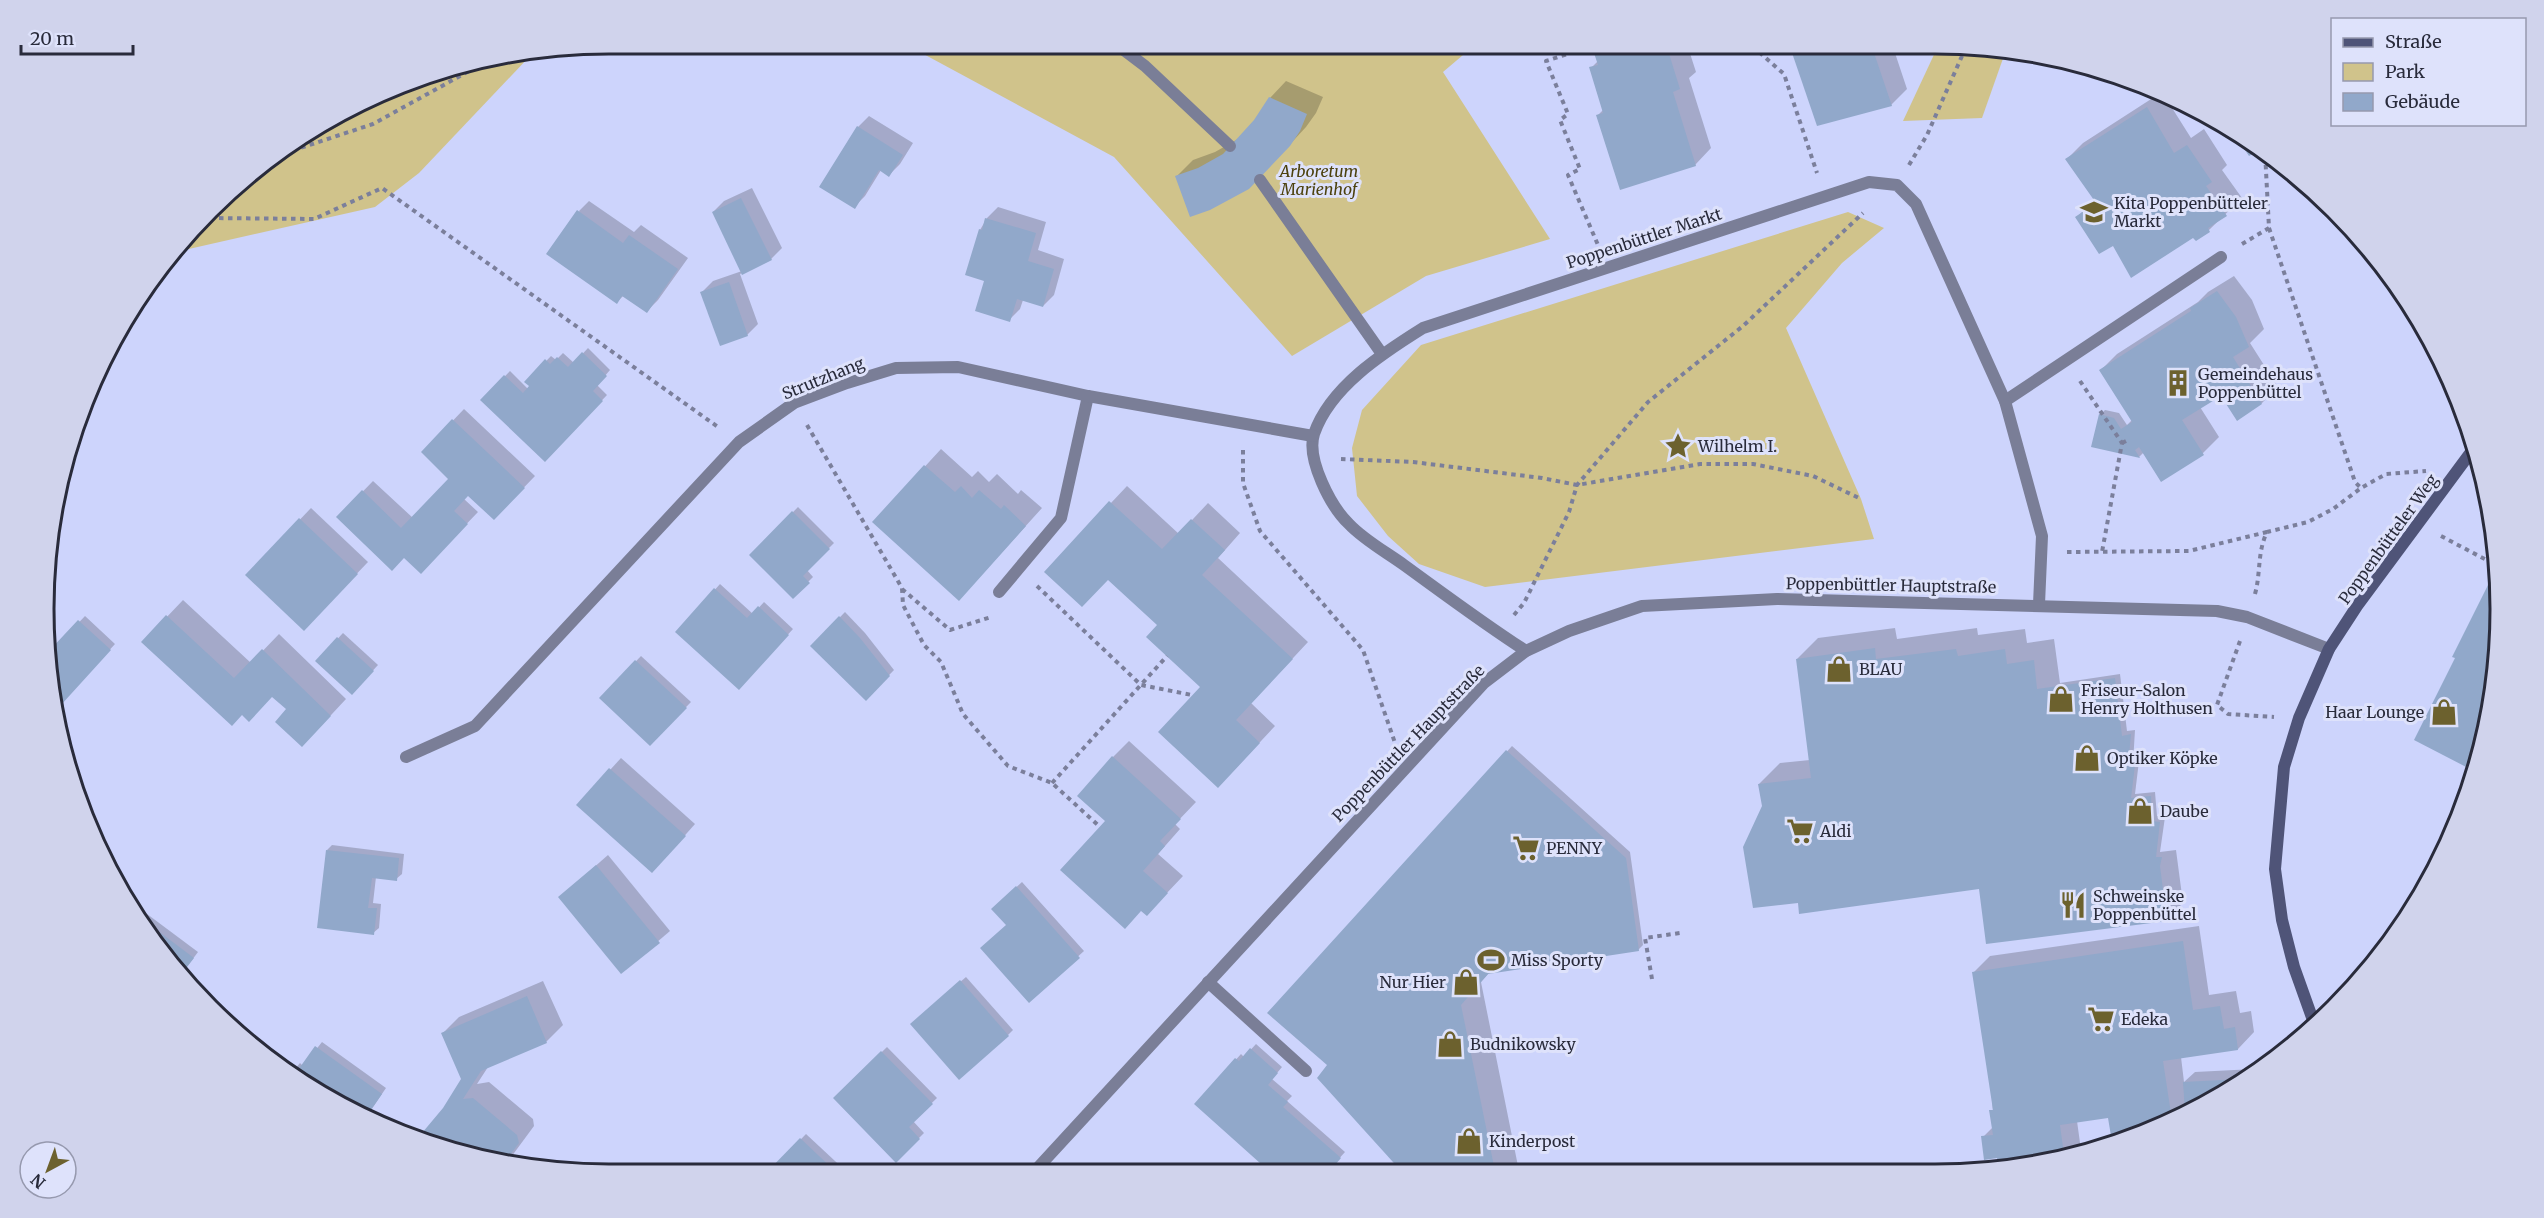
<svg xmlns="http://www.w3.org/2000/svg" width="2544" height="1218" viewBox="0 0 2544 1218" font-family="Merriweather,serif">
  <rect width="100%" height="100%" fill="#cdd4fc"/>
  <!-- green -->
  <g fill="#d0c38b">
    <path d="M905,44H1476L1443,72L1550,239L1426,276L1292,356L1114,157Z"/>
    <path d="M1939,44L2006,50L1982,118L1903,121Z"/>
    <path d="M529,57L419,173L375,207L180,251L264,161L427,74Z"/>
    <path d="M1848,212L1884,228L1842,263L1786,328L1861,499L1874,539L1485,587L1419,564L1388,536L1357,496L1352,448L1362,410L1421,345Z"/>
  </g>
  <!-- shadow -->
  <g fill="#0003">
    <path d="M1593,44H1687L1696,72L1689,78L1711,148L1695,165L1598,115L1604,109L1591,68L1598,61Z"/>
    <path d="M1791,44H1892L1907,89L1891,105L1818,124Z"/>
    <path d="M1286,81L1323,97L1316,113L1306,127L1265,171L1177,176L1193,160L1215,152L1238,139L1255,121L1270,98Z"/>
    <path d="M2162,92L2191,138L2204,129L2227,165L2222,170L2242,198L2209,230L2196,239L2194,235L2113,244L2077,217L2095,199L2067,159L2083,143Z"/>
    <path d="M869,116L913,143L900,164L889,175L881,170L865,196L854,207L858,127Z"/>
    <path d="M752,188L782,248L771,259L740,274L758,324L747,335L702,292L713,281L742,271L713,212L724,201Z"/>
    <path d="M589,201L634,232L641,225L688,258L658,300L647,311L624,295L617,302L579,211Z"/>
    <path d="M998,207L1046,222L1038,250L1064,259L1054,295L1043,306L1023,300L1020,309L1009,320L986,280L980,230L987,218Z"/>
    <path d="M2234,276L2252,300L2264,329L2250,343L2278,387L2262,403L2237,419L2221,394L2200,407L2219,437L2203,453L2161,480L2144,452L2139,457L2093,446L2100,415L2105,410L2119,413L2127,425L2132,420L2101,370L2117,354L2198,302L2208,292Z"/>
    <path d="M588,348L610,370L597,385L607,395L545,460L482,400L510,371L528,389L531,386L526,382L551,356L556,360L563,353L574,363Z"/>
    <path d="M464,409L535,476L505,507L469,494L464,499L478,512L431,561L405,556L338,517L373,481L413,518L450,479L423,452Z"/>
    <path d="M941,449L972,477L978,471L989,482L997,474L1018,494L1021,490L1042,508L975,582L874,522Z"/>
    <path d="M1127,486L1179,534L1208,503L1240,533L1218,558L1308,642L1251,703L1275,726L1234,770L1202,687L1159,625L1108,578L1046,572Z"/>
    <path d="M798,507L834,543L807,570L813,577L793,597L751,555Z"/>
    <path d="M311,508L368,562L304,629L247,575Z"/>
    <path d="M2494,581L2498,583L2500,609L2490,720L2476,764L2472,768L2457,657L2489,586Z"/>
    <path d="M720,584L753,614L764,602L793,629L739,688L677,632Z"/>
    <path d="M183,600L251,663L279,634L346,699L318,729L288,709L273,695L143,642Z"/>
    <path d="M845,612L865,633L894,670L866,699L812,646Z"/>
    <path d="M85,616L115,644L61,703L52,694L48,682L49,671L56,662L49,654Z"/>
    <path d="M1895,628L1897,639L1977,628L1978,635L2025,629L2027,643L2054,639L2060,683L2120,674L2127,731L2135,730L2133,763L2139,761L2135,794L2155,792L2157,816L2165,817L2160,852L2176,850L2183,903L2167,919L1980,888L1799,901L1764,806L1759,784L1780,763L1810,760L1797,659L1818,638Z"/>
    <path d="M343,633L378,665L352,693L317,661Z"/>
    <path d="M641,656L691,702L650,744L601,698Z"/>
    <path d="M1129,741L1196,802L1175,824L1180,829L1158,854L1183,876L1147,914L1107,821L1113,757Z"/>
    <path d="M1512,746L1630,852L1643,945L1638,950L1489,973L1481,982L1519,1171L1404,1172L1329,1065L1269,1012Z"/>
    <path d="M621,758L695,824L663,860L578,805Z"/>
    <path d="M2458,822L2457,826L2446,845L2445,836Z"/>
    <path d="M332,845L404,854L402,874L396,879L376,877L373,903L381,904L379,928L373,933L327,850Z"/>
    <path d="M608,855L670,931L622,972L560,897Z"/>
    <path d="M1022,882L1084,951L1029,1001L1007,925L998,904Z"/>
    <path d="M135,905L198,952L183,972Z"/>
    <path d="M2199,926L2209,995L2236,991L2240,1013L2251,1011L2254,1032L2238,1049L2181,1057L2184,1082L2195,1072L2254,1069L2255,1072L2152,1131L2113,1142L2109,1116L2077,1121L2081,1150L2009,1170L1983,1137L1994,1126L1991,1085L1974,972L1990,956Z"/>
    <path d="M966,977L1013,1030L1008,1035L917,1019Z"/>
    <path d="M543,981L563,1025L546,1042L488,1067L477,1084L489,1082L533,1119L534,1126L506,1164L418,1139L445,1108L462,1079L443,1033L459,1017Z"/>
    <path d="M322,1042L386,1088L369,1113L375,1118L373,1121L290,1075L300,1063L303,1066Z"/>
    <path d="M1256,1044L1282,1067L1272,1079L1292,1096L1287,1101L1345,1152L1327,1172H1272L1196,1104L1241,1054L1244,1057Z"/>
    <path d="M887,1047L937,1098L913,1121L924,1133L896,1161L835,1098Z"/>
    <path d="M806,1134L849,1174L768,1173Z"/>
    <path d="M701,1164L713,1174H692Z"/>
  </g>
  <!-- building -->
  <g fill="#91a8ca">
    <path d="M1591,44H1666L1680,89L1673,92L1696,166L1620,190L1596,115L1603,113L1589,67L1598,65Z"/>
    <path d="M1789,44H1871L1892,106L1817,126Z"/>
    <path d="M1269,97L1307,114L1300,131L1290,146L1249,189L1210,210L1190,217L1175,176L1198,168L1223,154L1254,120Z"/>
    <path d="M2147,107L2174,153L2187,145L2212,182L2206,186L2227,216L2208,228L2210,232L2196,241L2193,238L2131,278L2113,246L2099,254L2075,217L2096,203L2065,159Z"/>
    <path d="M857,126L903,155L889,177L879,170L855,209L819,187Z"/>
    <path d="M2231,129L2249,139L2261,149L2249,156Z"/>
    <path d="M741,198L772,260L742,275L712,212Z"/>
    <path d="M577,210L623,243L629,235L678,269L647,313L622,296L617,304L546,254Z"/>
    <path d="M985,218L1036,233L1028,261L1054,269L1043,307L1017,299L1010,322L975,311L984,281L965,275L979,229L982,230Z"/>
    <path d="M729,282L748,336L720,346L700,292Z"/>
    <path d="M2217,291L2236,317L2249,347L2233,357L2262,404L2237,421L2221,396L2182,420L2204,455L2161,482L2139,447L2135,450L2140,458L2091,447L2099,414L2114,418L2121,429L2132,422L2099,370L2191,311L2190,308Z"/>
    <path d="M582,352L607,376L593,391L603,401L545,462L480,400L504,375L523,393L529,386L524,382L545,359L550,364L557,357L568,367Z"/>
    <path d="M452,419L525,488L494,520L468,496L454,511L468,524L421,574L404,558L392,571L336,517L362,490L401,528L448,479L421,452Z"/>
    <path d="M924,465L955,492L961,486L972,498L979,490L1001,509L1004,505L1026,526L959,601L872,522Z"/>
    <path d="M1109,501L1162,549L1191,519L1225,550L1202,575L1293,659L1236,720L1260,743L1218,788L1158,732L1200,687L1146,637L1157,625L1108,580L1082,607L1044,572Z"/>
    <path d="M792,511L830,549L803,576L810,583L793,599L749,555Z"/>
    <path d="M299,518L358,574L304,631L245,575Z"/>
    <path d="M2488,585L2499,591L2500,609L2490,720L2472,770L2414,740L2455,658L2452,657Z"/>
    <path d="M714,588L747,618L758,606L789,635L739,690L675,632Z"/>
    <path d="M166,615L234,678L262,649L331,716L302,747L275,722L286,709L272,697L249,722L242,715L232,726L141,642Z"/>
    <path d="M839,616L860,638L890,676L866,701L810,646Z"/>
    <path d="M78,620L111,650L61,705L53,697L48,682L49,668L54,662L49,658V651Z"/>
    <path d="M337,637L374,671L352,695L315,661Z"/>
    <path d="M1875,648L1876,659L1956,649L1958,656L2005,649L2007,664L2034,660L2037,689L2115,678L2122,736L2131,734L2128,767L2135,765L2131,798L2151,796L2152,821L2160,822L2156,857H2162L2160,866L2167,921L1986,944L1979,889L1799,914L1798,903L1753,908L1743,847L1762,806L1758,784L1811,778L1796,659Z"/>
    <path d="M635,660L687,708L650,746L599,698Z"/>
    <path d="M1506,750L1626,858L1639,951L1488,974L1461,1005L1495,1171L1402,1172L1317,1078L1327,1065L1267,1013Z"/>
    <path d="M1112,756L1181,819L1160,841L1165,846L1143,871L1168,893L1147,916L1141,911L1125,929L1060,870L1105,821L1077,796Z"/>
    <path d="M609,768L686,836L652,873L576,805Z"/>
    <path d="M326,850L399,858L397,881L372,878L368,908H377L374,935L317,928Z"/>
    <path d="M596,865L660,943L621,974L558,897Z"/>
    <path d="M1016,886L1080,958L1029,1003L980,948L1006,925L991,909Z"/>
    <path d="M150,925L194,958L183,972L150,926Z"/>
    <path d="M2183,941L2193,1010L2220,1006L2224,1029L2235,1027L2238,1050L2163,1061L2172,1120L2152,1131L2112,1142L2108,1118L2060,1125L2064,1155L2009,1170H1999L1997,1158L1984,1160L1981,1136L1993,1135L1989,1110H1993L1972,972Z"/>
    <path d="M960,980L1009,1036L959,1080L910,1024Z"/>
    <path d="M527,996L547,1043L481,1071L463,1099L473,1098L517,1135L519,1143L503,1164L417,1139L443,1108L461,1079L441,1033Z"/>
    <path d="M315,1046L382,1094L366,1117L288,1074L293,1067L298,1070Z"/>
    <path d="M1250,1048L1278,1073L1268,1085L1288,1102L1283,1107L1341,1158L1329,1172H1270L1194,1104L1235,1058L1239,1061Z"/>
    <path d="M881,1051L933,1104L909,1127L920,1139L896,1163L833,1098Z"/>
    <path d="M2242,1079L2185,1112L2183,1082Z"/>
    <path d="M800,1138L838,1174H765Z"/>
  </g>
  <g fill="none" stroke-linecap="round" stroke-linejoin="round">
    <!-- path -->
    <g stroke="#7b7f9b" stroke-width="4" stroke-dasharray="4.5 4.5" stroke-linecap="butt">
      <path d="M1756,44L1759,52L1784,74L1817,173"/>
      <path d="M1583,49L1546,61L1568,114L1560,120L1580,169L1568,175L1598,245"/>
      <path d="M267,159L373,124L480,65"/>
      <path d="M1909,165L1927,135L1966,47"/>
      <path d="M210,218L314,219L382,188L718,427"/>
      <path d="M2269,228L2355,482L2361,488"/>
      <path d="M2242,244L2269,228L2265,152"/>
      <path d="M2080,381L2122,443L2102,552"/>
      <path d="M807,425L902,588L903,605L924,645L941,662L963,714L1008,766L1052,783L1100,827"/>
      <path d="M2122,443L2128,440"/>
      <path d="M1243,450V483L1260,531L1363,650L1395,743"/>
      <path d="M1341,459L1413,462L1542,478L1577,485L1700,464H1753L1813,476L1861,499"/>
      <path d="M2441,536L2496,565"/>
      <path d="M2067,552L2189,551L2267,532"/>
      <path d="M1037,586L1141,685L1192,695"/>
      <path d="M902,589L950,630L991,617"/>
      <path d="M2255,594C2261,572 2257,553 2267,532L2308,522L2333,509L2361,488L2386,474L2426,471"/>
      <path d="M1514,615L1524,603L1569,512L1577,485L1648,402L1743,326L1863,213"/>
      <path d="M2240,641L2217,705L2228,714L2274,717"/>
      <path d="M1052,783L1167,656"/>
      <path d="M1652,979L1645,938L1680,933"/>
    </g>
    <!-- service -->
    <g stroke="#7a7e97" stroke-width="12">
      <path d="M1116,44L1145,66L1230,146"/>
      <path d="M1260,180L1382,354"/>
      <path d="M2005,401L2221,257"/>
      <path d="M999,592L1061,518L1088,396"/>
      <path d="M1208,982L1306,1071"/>
    </g>
    <!-- minor -->
    <g stroke="#7a7e97" stroke-width="12">
      <path d="M1526,651C1484,624 1444,594 1404,565C1386,552 1364,540 1349,524C1331,507 1306,459 1314,434C1330,387 1383,353 1423,328L1869,182L1897,185L1916,204L2005,401L2042,536L2039,604"/>
      <path d="M406,757L475,726L739,442L794,403L847,383L896,368L958,367L1088,396L1313,436"/>
    </g>
    <!-- tertiary -->
    <path stroke="#7a7e97" stroke-width="12" d="M1033,1173L1484,683L1526,651L1569,631L1642,606L1777,599L2217,611L2247,617L2329,649"/>
    <!-- secondary -->
    <path stroke="#4f5478" stroke-width="12" d="M2314,1023L2294,967L2282,920L2275,869L2284,767L2299,718L2329,649L2357,606L2474,448"/>
  </g>
  <!-- icons -->
  <defs>
    <symbol id="school-bare" viewBox="-9 -9 18 18"><path d="M0-5L7-2L0 1L-7-2ZM-4 1L0 2.5L4 1V4Q0 6-4 4Z" fill="#6c612e" stroke="#dee2fb" stroke-width="2.5" paint-order="stroke"/></symbol>
    <symbol id="building-bare" viewBox="-9 -9 18 18"><path d="M-4-6H4V6H1V3H-1V6H-4ZM-2.5-4.3h1.7v1.8h-1.7ZM.8-4.3h1.7v1.8H.8ZM-2.5-1h1.7V.8h-1.7ZM.8-1h1.7V.8H.8Z" fill="#6c612e" stroke="#dee2fb" stroke-width="2.5" paint-order="stroke"/></symbol>
    <symbol id="sight-bare" viewBox="-9 -9 18 18"><path d="M0-6L1.8-2.2L6-1.7L2.9 1.2L3.7 5.4L0 3.3L-3.7 5.4L-2.9 1.2L-6-1.7L-1.8-2.2Z" fill="#6c612e" stroke="#dee2fb" stroke-width="2.5" paint-order="stroke"/></symbol>
    <symbol id="shop-bare" viewBox="-9 -9 18 18"><path d="M-5-2.5h2.3a2.7 3.5 0 0 1 5.4 0H5L5.5 6h-11ZM-1.5-2.5h3a1.5 2.3 0 0 0-3 0Z" fill="#6c612e" stroke="#dee2fb" stroke-width="2.5" paint-order="stroke"/></symbol>
    <symbol id="supermarket-bare" viewBox="-9 -9 18 18"><path d="M-6-5.5h2.5l.6 2H6L4.5 2H-2.5L-4.4-4H-6ZM-1.5 3.2a1.3 1.3 0 1 0 .1 0ZM3 3.2a1.3 1.3 0 1 0 .1 0Z" fill="#6c612e" stroke="#dee2fb" stroke-width="2.5" paint-order="stroke"/></symbol>
    <symbol id="restaurant-bare" viewBox="-9 -9 18 18"><path d="M-5-6h1v4h1v-4h1v4h1v-4h1v5L-1.5 .5V6h-2V.5L-5-1ZM5-6V6H3V1.5H1.5Q1.5-4 5-6Z" fill="#6c612e" stroke="#dee2fb" stroke-width="2.5" paint-order="stroke"/></symbol>
    <symbol id="stadium-bare" viewBox="-9 -9 18 18"><path d="M0-5a6.5 5 0 1 0 0 10a6.5 5 0 1 0 0-10ZM-3.5-1.8h7v3.6h-7Z" fill="#6c612e" stroke="#dee2fb" stroke-width="2.5" paint-order="stroke"/></symbol>
  </defs>
  <g fill-rule="evenodd">
    <use href="#school-bare" x="2075" y="193" width="38" height="38"/>
    <use href="#building-bare" x="2159" y="364" width="38" height="38"/>
    <use href="#sight-bare" x="1659" y="427" width="38" height="38"/>
    <use href="#shop-bare" x="1820" y="650" width="38" height="38"/>
    <use href="#shop-bare" x="2042" y="680" width="38" height="38"/>
    <use href="#shop-bare" x="2425" y="693" width="38" height="38"/>
    <use href="#shop-bare" x="2068" y="739" width="38" height="38"/>
    <use href="#shop-bare" x="2121" y="792" width="38" height="38"/>
    <use href="#supermarket-bare" x="1781" y="812" width="38" height="38"/>
    <use href="#supermarket-bare" x="1507" y="829" width="38" height="38"/>
    <use href="#restaurant-bare" x="2054" y="886" width="38" height="38"/>
    <use href="#stadium-bare" x="1472" y="941" width="38" height="38"/>
    <use href="#shop-bare" x="1447" y="963" width="38" height="38"/>
    <use href="#supermarket-bare" x="2082" y="1000" width="38" height="38"/>
    <use href="#shop-bare" x="1431" y="1025" width="38" height="38"/>
    <use href="#shop-bare" x="1450" y="1122" width="38" height="38"/>
  </g>
  <g text-anchor="middle" dominant-baseline="central" stroke-width="6" stroke-linejoin="round" paint-order="stroke">
    <!-- park labels -->
    <g font-size="16" font-style="italic" fill="#4c410d" stroke="#dee2fb">
      <text x="1319" y="171">Arboretum<tspan x="1319" dy="18">Marienhof</tspan></text>
    </g>
    <!-- poi labels -->
    <g font-size="16" fill="#292b3b" stroke="#dee2fb" text-anchor="start">
      <text x="2114" y="203">Kita Poppenbütteler<tspan x="2114" dy="18">Markt</tspan></text>
      <text x="2198" y="374">Gemeindehaus<tspan x="2198" dy="18">Poppenbüttel</tspan></text>
      <text x="1698" y="446">Wilhelm I.</text>
      <text x="1859" y="669">BLAU</text>
      <text x="2081" y="690">Friseur-Salon<tspan x="2081" dy="18">Henry Holthusen</tspan></text>
      <text x="2424" y="712" text-anchor="end">Haar Lounge</text>
      <text x="2107" y="758">Optiker Köpke</text>
      <text x="2160" y="811">Daube</text>
      <text x="1820" y="831">Aldi</text>
      <text x="1546" y="848">PENNY</text>
      <text x="2093" y="896">Schweinske<tspan x="2093" dy="18">Poppenbüttel</tspan></text>
      <text x="1511" y="960">Miss Sporty</text>
      <text x="1446" y="982" text-anchor="end">Nur Hier</text>
      <text x="2121" y="1019">Edeka</text>
      <text x="1470" y="1044">Budnikowsky</text>
      <text x="1489" y="1141">Kinderpost</text>
    </g>
    <!-- street labels -->
    <g font-size="16" fill="#292b3b" stroke="#dee2fb">
      <text transform="translate(1644 238) rotate(-18)">Poppenbüttler Markt</text>
      <text transform="translate(823 378) rotate(-22)">Strutzhang</text>
      <text transform="translate(2388 539) rotate(-54)">Poppenbütteler Weg</text>
      <text transform="translate(1891 585) rotate(1)">Poppenbüttler Hauptstraße</text>
      <text transform="translate(1408 743) rotate(-46)">Poppenbüttler Hauptstraße</text>
    </g>
  </g>
  <!-- crop -->
  <path d="M0 0H2544V1218H0ZM609 54H1935A555 555 0 0 1 2490 609V609A555 555 0 0 1 1935 1164H609A555 555 0 0 1 54 609V609A555 555 0 0 1 609 54Z" fill="#d0d3ec" fill-rule="evenodd"/>
  <path fill="none" stroke="#292b3b" stroke-width="3" d="M609 54H1935A555 555 0 0 1 2490 609V609A555 555 0 0 1 1935 1164H609A555 555 0 0 1 54 609V609A555 555 0 0 1 609 54Z"/>
  <!-- legend -->
  <rect x="2331" y="18" width="195" height="108" fill="#dee2fb" stroke="#9699ae" stroke-width="1.5"/>
  <rect x="2343" y="38" width="30" height="9" fill="#4f5478" stroke="#9699ae" stroke-width="1.5"/>
  <text x="2385" y="48" font-size="18" fill="#292b3b">Straße</text>
  <rect x="2343" y="63" width="30" height="18" fill="#d0c38b" stroke="#9699ae" stroke-width="1.5"/>
  <text x="2385" y="78" font-size="18" fill="#292b3b">Park</text>
  <rect x="2343" y="93" width="30" height="18" fill="#91a8ca" stroke="#9699ae" stroke-width="1.5"/>
  <text x="2385" y="108" font-size="18" fill="#292b3b">Gebäude</text>
  <!-- north arrow -->
  <g transform="translate(48 1170) rotate(221)"><circle r="28" fill="#dee2fb" stroke="#9699ae" stroke-width="1.5"/>
  <path d="M0-4.5L10 22L0 15L-10 22Z" fill="#6c612e"/>
  <text y="-9" font-size="16" font-weight="bold" text-anchor="middle" fill="#292b3b">N</text>
  </g>
  <!-- scale -->
  <path d="M21 45v9h112v-9" fill="none" stroke="#292b3b" stroke-width="3"/>
  <text x="30" y="45" font-size="18" fill="#292b3b" stroke="#dee2fb" stroke-width="4.5" paint-order="stroke">20 m</text>
</svg>
